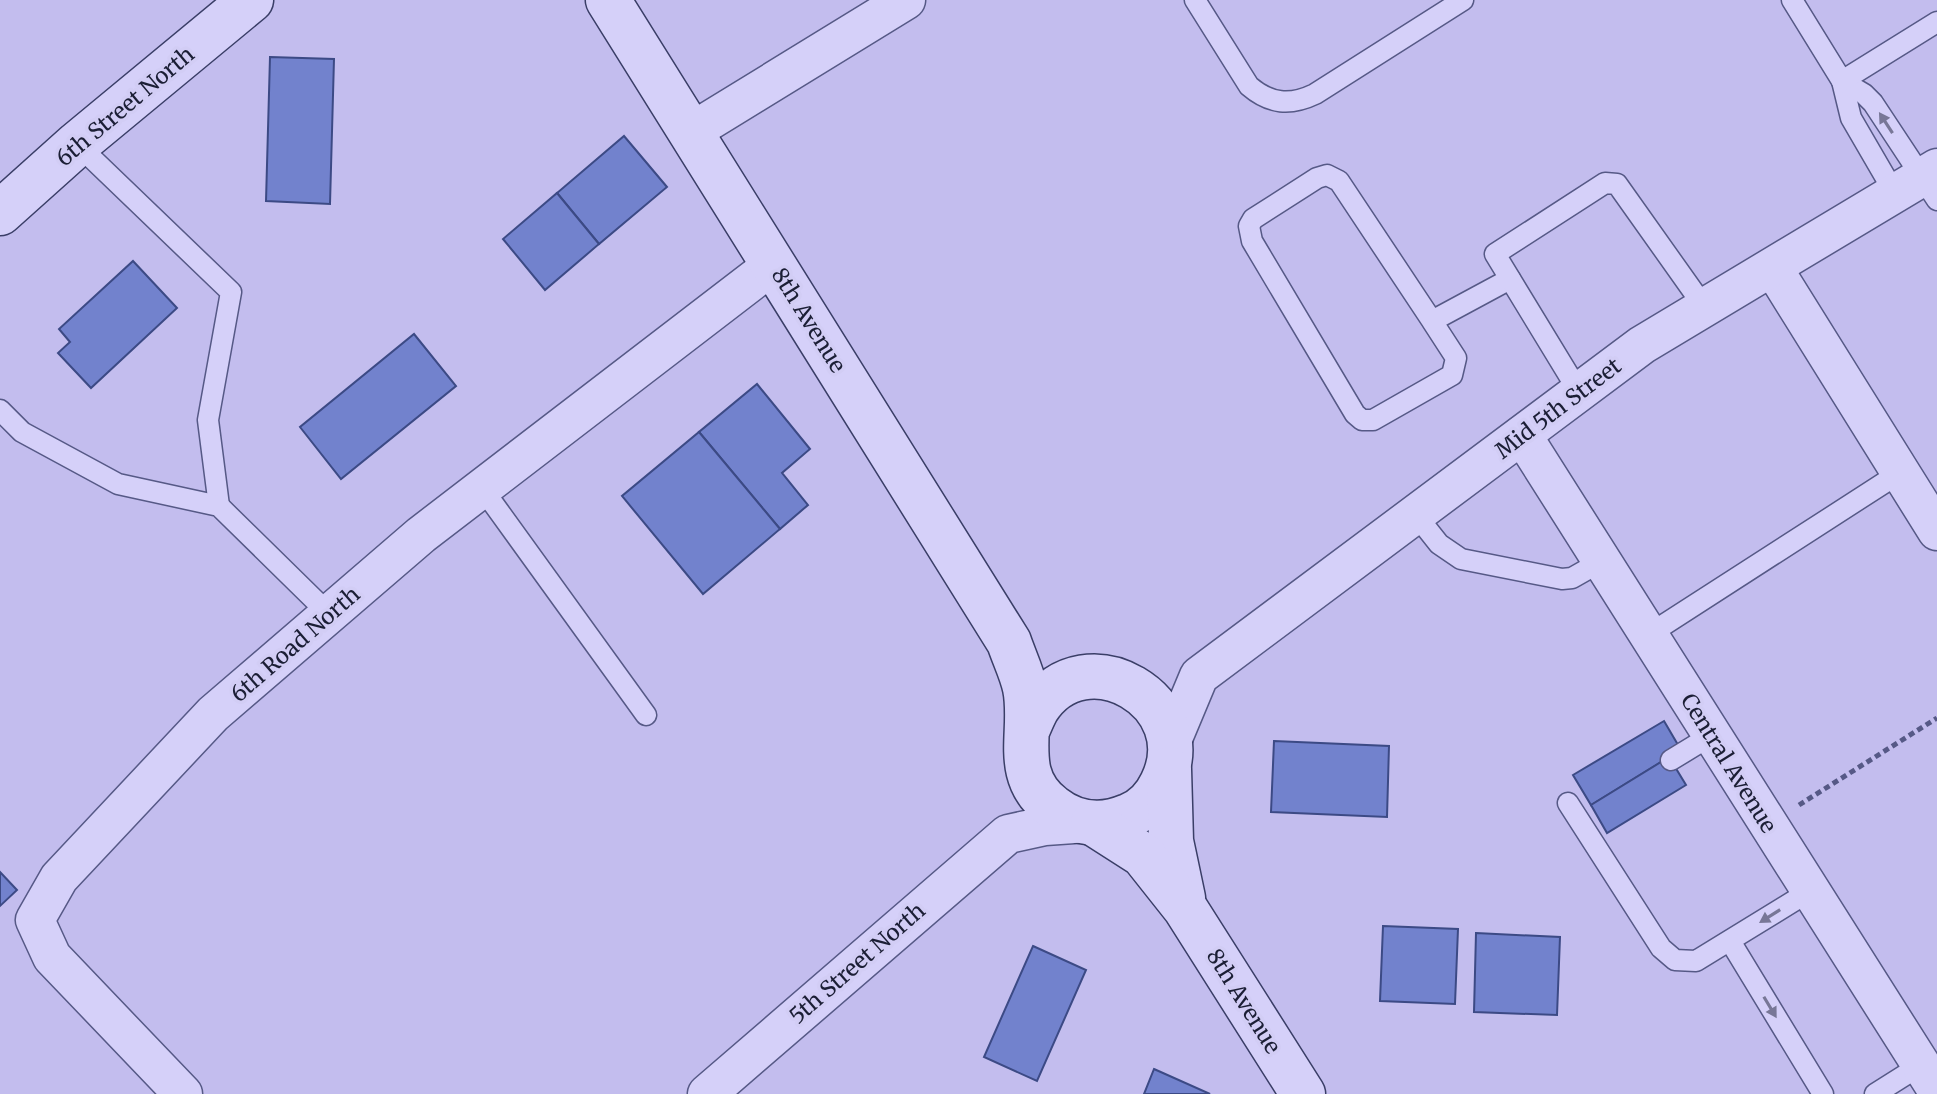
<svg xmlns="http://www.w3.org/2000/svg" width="1937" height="1094" viewBox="0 0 1937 1094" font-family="Merriweather,serif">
  <rect width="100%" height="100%" fill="#c3bdee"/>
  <!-- building -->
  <g fill="#7282cd" stroke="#3c4a85" stroke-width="2">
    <path d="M270,57L334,59L330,204L266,201Z"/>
    <path d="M624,136L667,187L599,244L557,193Z"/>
    <path d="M557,193L599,244L545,290L503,239Z"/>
    <path d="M133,261L177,308L91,388L58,353L70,342L59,329Z"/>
    <path d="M414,334L456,386L341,479L300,427Z"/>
    <path d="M757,384L810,449L782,473L808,505L780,529L699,432Z"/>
    <path d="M699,432L780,529L703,594L622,496Z"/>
    <path d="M1664,721L1681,750L1591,805L1573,775Z"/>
    <path d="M1274,741L1389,746L1387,817L1271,812Z"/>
    <path d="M1669,757L1686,785L1607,833L1591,805Z"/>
    <path d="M0,872L17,890L0,906Z"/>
    <path d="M1383,926L1458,929L1455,1004L1380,1001Z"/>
    <path d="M1476,933L1560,937L1557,1015L1474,1012Z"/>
    <path d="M1033,946L1086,970L1037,1081L984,1057Z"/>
    <path d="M1154,1069L1210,1094H1144Z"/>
  </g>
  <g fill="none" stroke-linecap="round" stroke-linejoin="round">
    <defs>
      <g id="lane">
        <path d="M1195,0L1249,86C1270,104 1290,106 1315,94L1463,0"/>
        <path d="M1792,0L1842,81L1851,118L1894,192"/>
        <path d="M1842,81L1864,94L1873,103L1937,200"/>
        <path d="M1842,81L1937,22"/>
        <path d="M77,144L231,292L208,420L219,506"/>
        <path d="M1432,321L1339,181L1327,175L1317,178L1253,219L1249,226L1252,241L1355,414L1362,420H1373L1452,375L1456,358L1432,321L1510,279"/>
        <path d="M1579,392L1495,254L1605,183L1617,184L1705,308"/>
        <path d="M0,410L22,432L118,484L219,506L329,614"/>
        <path d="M482,488L646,715"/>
        <path d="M1416,515L1439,544L1461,559L1562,579L1572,578L1602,561"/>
        <path d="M1648,635L1901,472"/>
        <path d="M1671,760L1712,735"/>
        <path d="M1568,803L1661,948L1675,960L1696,961L1810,891"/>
        <path d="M1730,941L1823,1094"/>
        <path d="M1875,1094L1921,1065"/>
      </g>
      <g id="street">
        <path d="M691,132L906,0"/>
        <path d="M1773,268L1937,531"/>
        <path d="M1522,435L1937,1090"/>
        <path d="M1171,743L1199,676L1642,345L1937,168"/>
        <path d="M183,1094L52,957L35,920L59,878L213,714L421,535L774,264"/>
        <path d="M707,1094L1008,834L1045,826L1088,823"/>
      </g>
      <g id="secondary">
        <path d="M608,0L1009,642C1014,657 1022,673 1025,688C1034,731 1010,775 1053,807C1076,825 1102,827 1128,816C1144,810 1155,798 1162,783C1202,702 1085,634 1037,709C1033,716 1030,724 1027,731"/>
        <path d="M0,213L77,144L251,0"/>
        <path d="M1169,769L1171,841L1183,898"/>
        <path d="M1093,823L1143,855L1185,908L1303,1094"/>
      </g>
    </defs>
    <!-- lane casing -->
    <use href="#lane" stroke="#565986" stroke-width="23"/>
    <!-- street casing -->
    <use href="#street" stroke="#565986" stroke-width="41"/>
    <!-- secondary casing -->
    <use href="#secondary" stroke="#3a3e67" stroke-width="47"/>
    <!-- path -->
    <path stroke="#565986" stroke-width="5" stroke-dasharray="6 4" stroke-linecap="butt" d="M1799,805L1937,718"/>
    <!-- lane -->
    <use href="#lane" stroke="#d5d0f9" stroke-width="20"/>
    <!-- street -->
    <use href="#street" stroke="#d5d0f9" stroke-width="38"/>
    <!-- secondary -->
    <use href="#secondary" stroke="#d5d0f9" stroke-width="44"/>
  </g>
  <!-- one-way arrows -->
  <defs><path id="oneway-solid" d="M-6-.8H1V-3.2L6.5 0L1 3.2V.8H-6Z" transform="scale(2)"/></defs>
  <g fill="#787797">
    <use href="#oneway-solid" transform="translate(1886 123) rotate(-123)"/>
    <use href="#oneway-solid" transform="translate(1770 916) rotate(148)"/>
    <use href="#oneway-solid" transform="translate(1770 1007) rotate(59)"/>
  </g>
  <g text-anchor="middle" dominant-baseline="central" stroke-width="7" stroke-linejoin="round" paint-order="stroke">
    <!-- street labels -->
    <g font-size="22" fill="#1b1e35" stroke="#d2cdf5">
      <text transform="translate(125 106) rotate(-40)">6th Street North</text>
      <text transform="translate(809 320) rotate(58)">8th Avenue</text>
      <text transform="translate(1558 408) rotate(-37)">Mid 5th Street</text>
      <text transform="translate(295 644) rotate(-41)">6th Road North</text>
      <text transform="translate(1729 763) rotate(58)">Central Avenue</text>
      <text transform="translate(857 963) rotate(-41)">5th Street North</text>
      <text transform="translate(1244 1001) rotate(58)">8th Avenue</text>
    </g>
  </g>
</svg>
